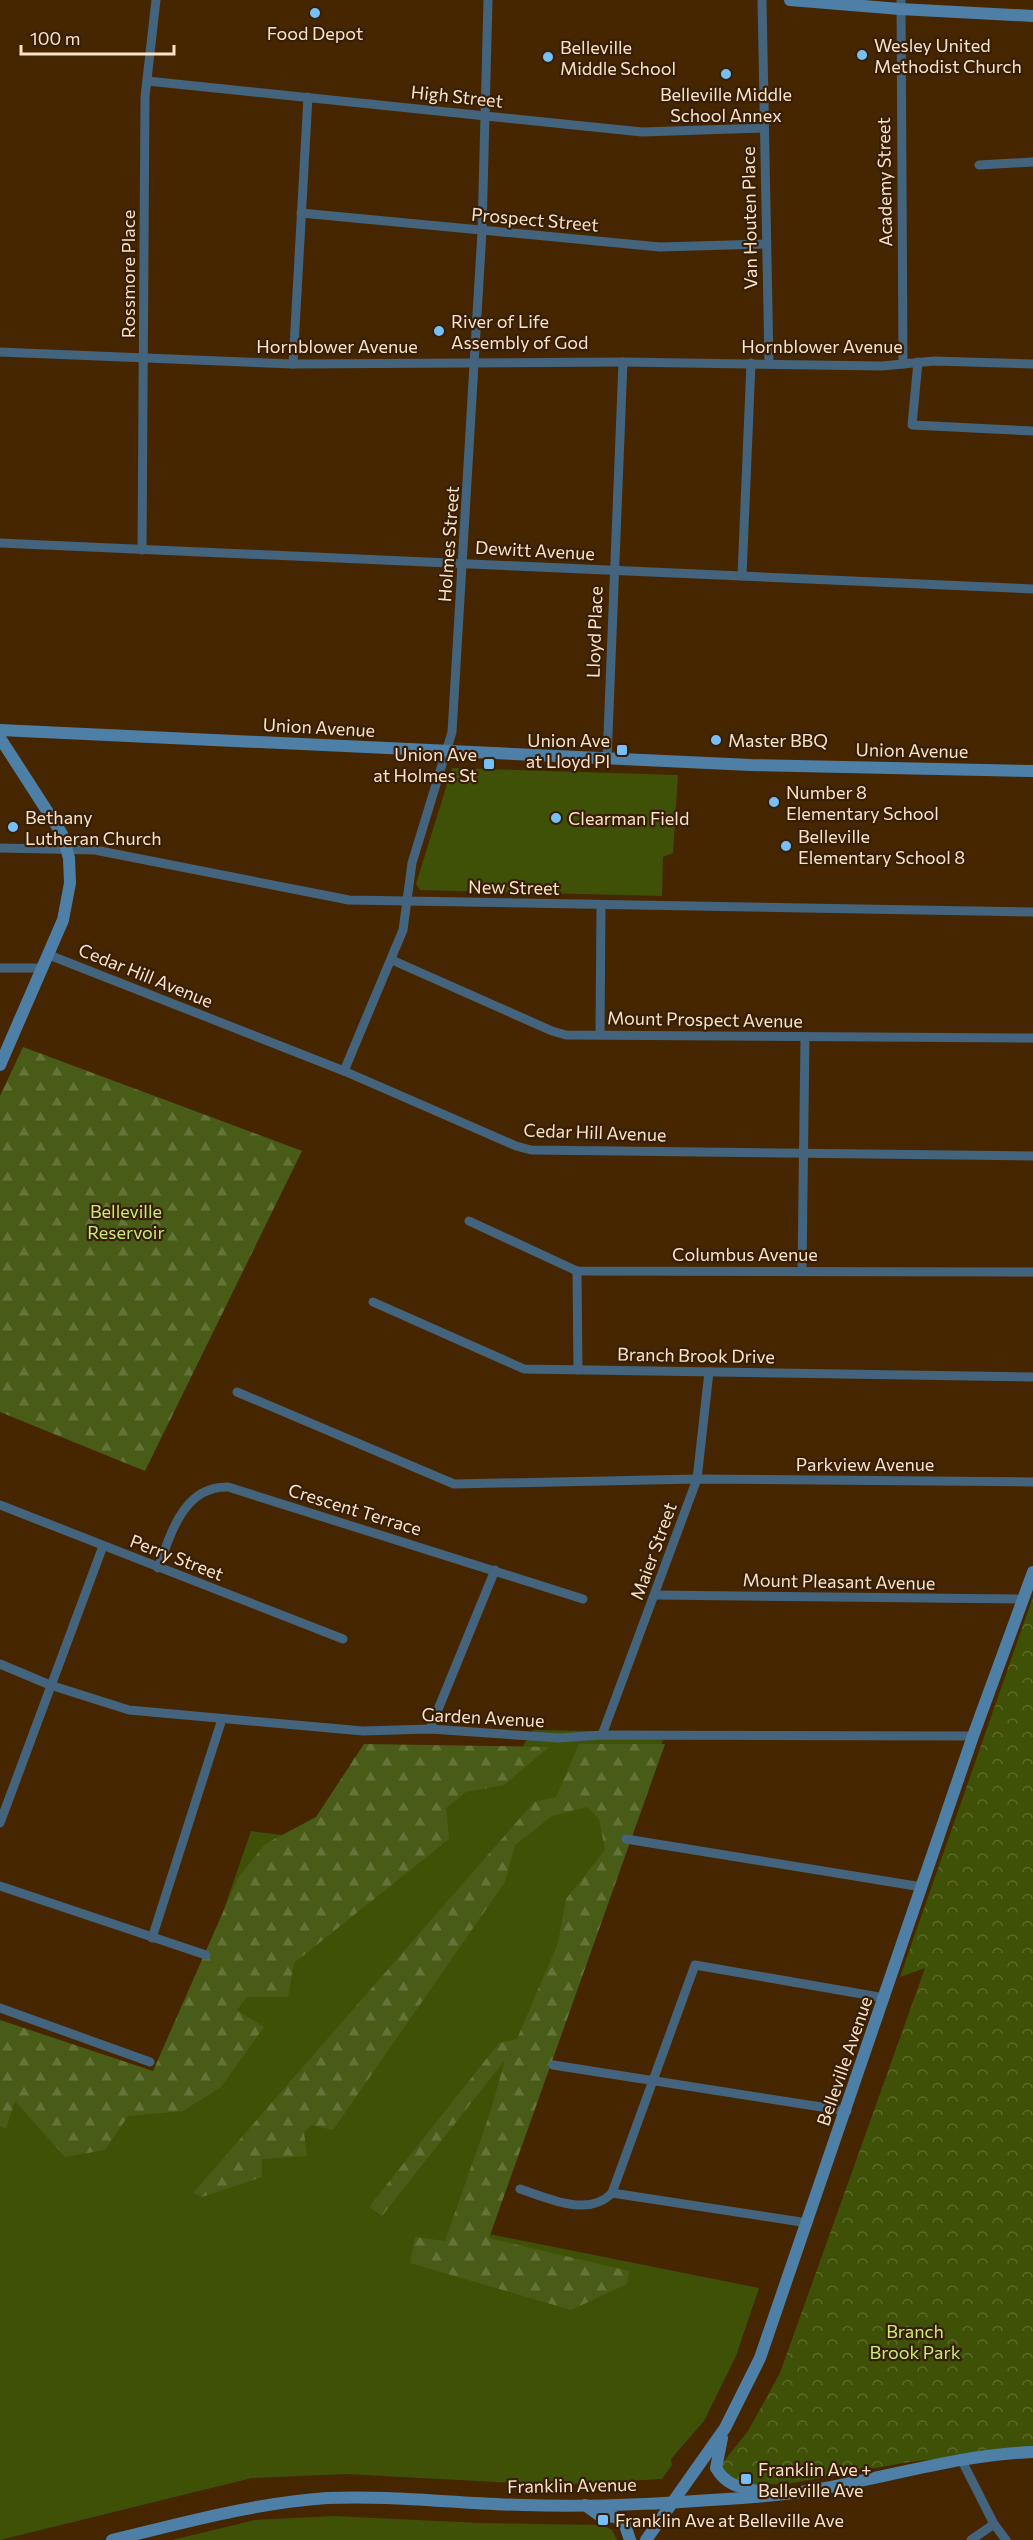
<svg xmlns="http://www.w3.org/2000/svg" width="1033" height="2540" viewBox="0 0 1033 2540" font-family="Commissioner,sans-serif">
  <defs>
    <pattern id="forest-firs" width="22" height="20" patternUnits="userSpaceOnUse" patternTransform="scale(1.5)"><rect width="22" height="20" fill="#495c17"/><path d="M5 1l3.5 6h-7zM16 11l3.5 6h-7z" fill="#647337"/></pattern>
    <pattern id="park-crowns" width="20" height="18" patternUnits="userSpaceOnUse" patternTransform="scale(1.5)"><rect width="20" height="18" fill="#3e5106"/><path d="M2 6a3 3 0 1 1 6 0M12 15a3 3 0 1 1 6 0" fill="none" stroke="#5b6a29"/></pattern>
  </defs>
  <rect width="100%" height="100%" fill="#462600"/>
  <!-- grass -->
  <g fill="#3e5106">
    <path d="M452,768L678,775L673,853L663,857L662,896L420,890L416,884Z"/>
    <path d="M533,1730L666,1732L479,2232L759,2288L736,2356L704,2421L671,2459L672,2465L662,2479L553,2485L346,2474L252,2478L0,2540V2025L164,2082L251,1831L321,1840L354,1757L510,1767Z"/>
    <path d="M334,2516L480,2523L603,2525L612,2530L617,2540H172L255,2520Z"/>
  </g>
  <!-- forest -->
  <g fill="url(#forest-firs)">
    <path d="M23,1047L302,1151L145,1471L0,1412V1096Z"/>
    <path d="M364,1744L549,1747L504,1785L466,1792L446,1808L449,1839L294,1963L288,1997H247L237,2010L264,2027L221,2087L183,2111L128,2116L105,2150L65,2157L15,2101L6,2129L0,2126V2020L153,2071L238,1878L265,1844L316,1817Z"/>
    <path d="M579,1744H665L489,2238L629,2271L627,2284L571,2310L410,2263L415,2237L445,2241L490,2113L505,2060L382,2216L369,2207L499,2043L517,2039L558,1943L566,1899L605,1850L599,1819L587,1807L552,1816L515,1845L505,1882L333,2130L311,2125L304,2132L307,2156L262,2159V2177L202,2197L193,2193L534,1802L556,1797Z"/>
  </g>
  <!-- park -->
  <path fill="url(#park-crowns)" d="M1033,1597V2448L909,2462L787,2484L730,2485L720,2466L748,2431L780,2373L925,1968L900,1977Z"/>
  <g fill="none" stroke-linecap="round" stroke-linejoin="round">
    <!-- street -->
    <g stroke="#44637c" stroke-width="9">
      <path d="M762,0L769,363"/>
      <path d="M901,0L903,364"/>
      <path d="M147,81L642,132L764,128"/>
      <path d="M979,165L1033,162"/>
      <path d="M301,213L660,247L766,244"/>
      <path d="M0,352L293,364L623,362L882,366L934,361L1033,364"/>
      <path d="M918,362L912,425L1033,431"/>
      <path d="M293,364L308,97"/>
      <path d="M0,543L1033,589"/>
      <path d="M142,550L145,97L156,0"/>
      <path d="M742,576L751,363"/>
      <path d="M607,759L623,362"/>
      <path d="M0,848L95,850L349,900L1033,912"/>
      <path d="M49,955L344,1071L516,1146L531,1150L1033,1156"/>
      <path d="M392,960L552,1031L566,1035L1033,1038"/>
      <path d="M0,968H43"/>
      <path d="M600,1035L601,905"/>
      <path d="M344,1071L403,930L412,863L452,732L482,231L488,0"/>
      <path d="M469,1221L577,1271L1033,1272"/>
      <path d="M802,1270L805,1037"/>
      <path d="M577,1271L578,1370"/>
      <path d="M373,1302L524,1369L1033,1377"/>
      <path d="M237,1392L454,1484L697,1479L1033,1482"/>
      <path d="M0,1505L343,1639"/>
      <path d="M158,1568C171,1534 183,1486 228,1487L583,1599"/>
      <path d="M655,1595L1022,1599"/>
      <path d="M0,1664L50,1685L129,1710L363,1731L430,1729L559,1738L602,1735L973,1736"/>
      <path d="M430,1729L495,1570"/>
      <path d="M602,1735L697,1479L709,1372"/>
      <path d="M0,1823L103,1546"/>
      <path d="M626,1839L922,1887"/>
      <path d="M0,1886L206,1955"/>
      <path d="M152,1938L222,1719"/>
      <path d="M0,2008L150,2062"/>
      <path d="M553,2065L847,2111"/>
      <path d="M520,2189C548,2198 588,2218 612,2193L695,1965L885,1998"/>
      <path d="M612,2193L808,2223"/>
      <path d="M962,2461L994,2524L1006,2540"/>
      <path d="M971,2540L994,2524"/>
    </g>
    <!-- secondary -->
    <g stroke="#4e7fa7" stroke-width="12">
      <path d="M790,0L900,9L1033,16"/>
      <path d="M0,730L751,765L1033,771"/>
      <path d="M0,738L62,834L69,858L70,883L63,920L0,1065"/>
      <path d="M722,2438L716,2468C726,2485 738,2487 758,2491"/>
      <path d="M585,2505L599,2515L615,2517L624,2522L630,2540"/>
      <path d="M112,2540C183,2523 254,2503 327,2498C392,2495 459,2504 523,2505C604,2508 686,2502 766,2496C856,2489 943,2455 1033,2452"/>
      <path d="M646,2540L725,2428L760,2358L973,1736L1033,1572"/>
    </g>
  </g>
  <!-- markers -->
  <g fill="#78bff8" stroke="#361f06" stroke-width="2">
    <circle cx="315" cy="13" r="6"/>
    <circle cx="862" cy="55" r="6"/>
    <circle cx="548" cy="57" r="6"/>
    <circle cx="726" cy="74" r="6"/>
    <circle cx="439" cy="331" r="6"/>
    <circle cx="716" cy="740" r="6"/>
    <rect x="616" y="744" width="12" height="12" rx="3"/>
    <rect x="483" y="758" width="12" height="12" rx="3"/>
    <circle cx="774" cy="802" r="6"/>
    <circle cx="556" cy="818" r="6"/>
    <circle cx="13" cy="827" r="6"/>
    <circle cx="786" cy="846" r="6"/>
    <rect x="740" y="2473" width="12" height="12" rx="3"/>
    <rect x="597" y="2514" width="12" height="12" rx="3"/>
  </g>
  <g text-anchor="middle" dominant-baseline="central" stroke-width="4.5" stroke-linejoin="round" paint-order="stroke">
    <!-- poi labels -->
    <g font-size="18" fill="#fce2ca" stroke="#361f06" text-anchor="start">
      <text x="315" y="33" text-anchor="middle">Food Depot</text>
      <text x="874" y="45">Wesley United<tspan x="874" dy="21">Methodist Church</tspan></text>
      <text x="560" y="47">Belleville<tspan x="560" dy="21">Middle School</tspan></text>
      <text x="726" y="94" text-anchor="middle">Belleville Middle<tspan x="726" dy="21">School Annex</tspan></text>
      <text x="451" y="321">River of Life<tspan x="451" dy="21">Assembly of God</tspan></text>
      <text x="610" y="740" text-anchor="end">Union Ave<tspan x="610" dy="21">at Lloyd Pl</tspan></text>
      <text x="728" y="740">Master BBQ</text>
      <text x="477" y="754" text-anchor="end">Union Ave<tspan x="477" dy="21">at Holmes St</tspan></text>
      <text x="786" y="792">Number 8<tspan x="786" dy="21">Elementary School</tspan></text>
      <text x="25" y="817">Bethany<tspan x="25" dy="21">Lutheran Church</tspan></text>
      <text x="568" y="818">Clearman Field</text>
      <text x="798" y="836">Belleville<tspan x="798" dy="21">Elementary School 8</tspan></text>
      <text x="758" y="2469">Franklin Ave +<tspan x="758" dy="21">Belleville Ave</tspan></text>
      <text x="615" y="2520">Franklin Ave at Belleville Ave</text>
    </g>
    <!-- street labels -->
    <g font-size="18" fill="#fce2ca" stroke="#361f06">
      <text transform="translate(457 96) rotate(6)">High Street</text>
      <text transform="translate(884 182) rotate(-91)">Academy Street</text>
      <text transform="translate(749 218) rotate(-91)">Van Houten Place</text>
      <text transform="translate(535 219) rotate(5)">Prospect Street</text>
      <text transform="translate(128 274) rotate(-90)">Rossmore Place</text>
      <text x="337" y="346">Hornblower Avenue</text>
      <text x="822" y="346">Hornblower Avenue</text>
      <text transform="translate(448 544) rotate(-86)">Holmes Street</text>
      <text transform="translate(535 550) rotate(3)">Dewitt Avenue</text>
      <text transform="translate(594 632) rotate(-88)">Lloyd Place</text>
      <text transform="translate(319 727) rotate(3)">Union Avenue</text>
      <text transform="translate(912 750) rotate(1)">Union Avenue</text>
      <text transform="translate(514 887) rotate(1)">New Street</text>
      <text transform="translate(146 975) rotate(22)">Cedar Hill Avenue</text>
      <text transform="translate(705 1019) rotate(1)">Mount Prospect Avenue</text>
      <text transform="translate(595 1132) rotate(2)">Cedar Hill Avenue</text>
      <text x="745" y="1254">Columbus Avenue</text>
      <text transform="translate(696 1355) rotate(1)">Branch Brook Drive</text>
      <text x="865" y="1464">Parkview Avenue</text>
      <text transform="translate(355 1509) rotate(17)">Crescent Terrace</text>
      <text transform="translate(653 1551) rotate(-70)">Maier Street</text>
      <text transform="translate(177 1557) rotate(21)">Perry Street</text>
      <text transform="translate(839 1581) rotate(1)">Mount Pleasant Avenue</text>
      <text transform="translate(483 1717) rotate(3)">Garden Avenue</text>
      <text transform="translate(844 2061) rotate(-71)">Belleville Avenue</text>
      <text transform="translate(572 2485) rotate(-1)">Franklin Avenue</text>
    </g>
    <!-- park labels -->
    <g font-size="18" fill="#c7ec77" stroke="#361f06">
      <text x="126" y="1211">Belleville<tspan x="126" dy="21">Reservoir</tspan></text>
      <text x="915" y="2331">Branch<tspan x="915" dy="21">Brook Park</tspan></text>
    </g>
  </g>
  <!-- scale -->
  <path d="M21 45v9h153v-9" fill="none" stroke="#fce2ca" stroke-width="3"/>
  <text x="30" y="45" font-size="18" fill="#fce2ca" stroke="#361f06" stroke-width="4.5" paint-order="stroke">100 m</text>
</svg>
